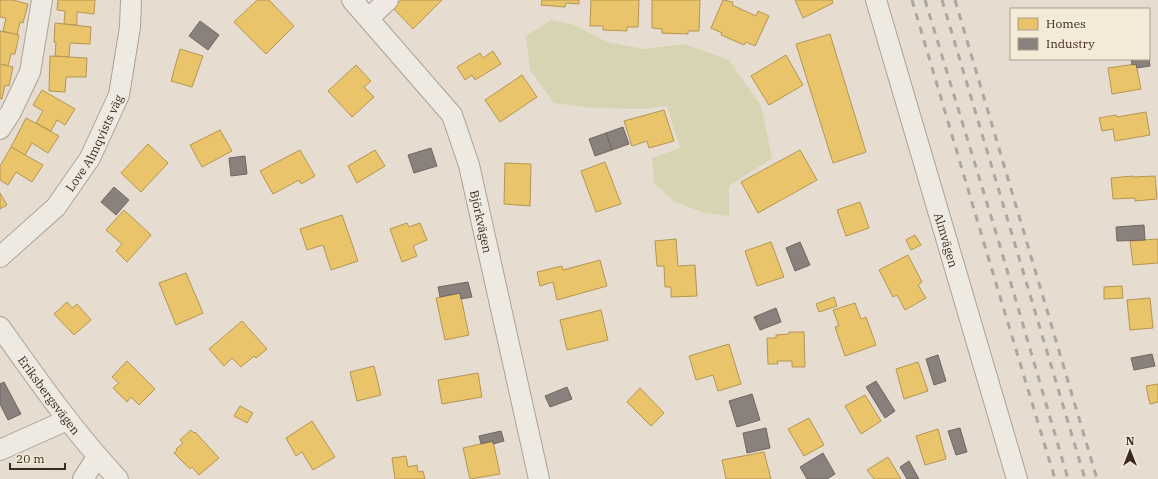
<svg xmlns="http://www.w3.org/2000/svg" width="1158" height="479" viewBox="0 0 1158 479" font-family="'IBM Plex Serif',serif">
  <rect width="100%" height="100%" fill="#e6ddd0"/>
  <!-- green -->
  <path fill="#d7d4b3" d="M551,20L572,24L607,42L644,49L684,44L729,60L761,106L772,158L729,186V216L705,213L675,202L654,183L652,158L680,148L667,106L643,109L592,108L554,103L530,70L526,36Z"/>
  <!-- homes -->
  <g fill="#e9c46a" stroke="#b49654">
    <path d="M0,0H13L28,4L23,23L20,22L17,35L3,31L6,18L0,17Z"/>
    <path d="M58,0H95L94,14L77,12V25L64,24L65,11L57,10Z"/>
    <path d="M257,0H269L294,26L266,54L234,22Z"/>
    <path d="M401,0H442L413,29L393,8Z"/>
    <path d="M542,0H579V4L566,3L565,7L541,5Z"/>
    <path d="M591,0H639L638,27H627V31L603,30V26H590Z"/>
    <path d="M652,0H700L699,31H688V34L662,33V29L652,28Z"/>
    <path d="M723,0L733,2L732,5L756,16L758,11L769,16L755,46L746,42L744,45L721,35L722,33L711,28Z"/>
    <path d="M795,0H832L833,3L803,18Z"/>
    <path d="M55,23L91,27L90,44L70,43L69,57L55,56L56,42H54Z"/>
    <path d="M0,31L19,35L15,54H11L8,66L0,64Z"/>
    <path d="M830,34L866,152L833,163L796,44Z"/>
    <path d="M180,49L203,56L192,87L171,81Z"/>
    <path d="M493,51L501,64L475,80L472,75L465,80L457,67L480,53L483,58Z"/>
    <path d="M786,55L803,85L769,105L751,76Z"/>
    <path d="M50,56L87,58L86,77H66L65,92L49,91Z"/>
    <path d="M0,64L13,67L9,86L5,85L2,99H0Z"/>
    <path d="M1136,64L1141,89L1112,94L1108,68Z"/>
    <path d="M356,65L371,81L364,87L374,97L352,117L328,91Z"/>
    <path d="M522,75L537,97L500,122L485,100Z"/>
    <path d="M42,90L75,109L65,125L57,120L51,131L36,123L43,111L33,105Z"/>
    <path d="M664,110L674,141L649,148L647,141L632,146L624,121Z"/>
    <path d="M1146,112L1150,135L1115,141L1113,129L1102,131L1099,118L1116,115L1117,117Z"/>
    <path d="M26,118L59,136L48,153L32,143L25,155L11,147Z"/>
    <path d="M220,130L232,151L202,167L190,145Z"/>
    <path d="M148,144L168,163L141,192L121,173Z"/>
    <path d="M11,147L43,165L32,182L16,172L8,185L0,180V166Z"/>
    <path d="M300,150L315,176L301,184L299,180L273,194L260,171Z"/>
    <path d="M375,150L385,166L357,183L348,166Z"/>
    <path d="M800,150L817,180L758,213L741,182Z"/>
    <path d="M605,162L621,204L596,212L581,171Z"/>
    <path d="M505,163L531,164L530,206L504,204Z"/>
    <path d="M1133,176V177L1155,176L1157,199L1135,201V198L1113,199L1111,178Z"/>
    <path d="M0,193L7,205L0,209Z"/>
    <path d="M860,202L869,228L846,236L837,210Z"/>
    <path d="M124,210L151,235L127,262L116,251L122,244L106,230Z"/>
    <path d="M342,215L358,261L331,270L323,245L307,250L300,229Z"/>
    <path d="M407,223L409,227L420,223L427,240L413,246L417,256L402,262L390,229Z"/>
    <path d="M915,235L921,245L911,250L906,240Z"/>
    <path d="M676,239L678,266L695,265L697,296L671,297V287H665L664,266H657L655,241Z"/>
    <path d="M1158,239V263L1133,265L1130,241Z"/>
    <path d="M771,242L784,277L757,286L745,251Z"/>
    <path d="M908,255L922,282L918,285L926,298L905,310L897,295L893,297L879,270Z"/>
    <path d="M600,260L607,286L557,300L553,282L540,286L537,272L562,266L563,270Z"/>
    <path d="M186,273L203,313L176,325L159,283Z"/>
    <path d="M1122,286L1123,298L1104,299V287Z"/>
    <path d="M460,293L469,335L445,340L436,298Z"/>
    <path d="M834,297L837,306L819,312L816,304Z"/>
    <path d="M1150,298L1153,328L1130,330L1127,300Z"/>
    <path d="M67,302L72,308L77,304L91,320L74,335L54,314Z"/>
    <path d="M855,303L861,319L866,317L876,345L845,356L835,327L839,326L833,310Z"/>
    <path d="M601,310L608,340L567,350L560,320Z"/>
    <path d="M242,321L267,349L256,358L254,356L241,367L232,358L224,366L209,349Z"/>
    <path d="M789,332H804L805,367H792V361H777L778,364H768L767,338H776V335L789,334Z"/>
    <path d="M729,344L741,384L718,391L713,375L696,380L689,356Z"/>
    <path d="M127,361L155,389L139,405L131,397L127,402L113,388L119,383L112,377Z"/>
    <path d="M918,362L928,391L904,399L896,369Z"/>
    <path d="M374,366L381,395L357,401L350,372Z"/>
    <path d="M478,373L482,397L442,404L438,380Z"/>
    <path d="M1158,384V402L1150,404L1146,386Z"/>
    <path d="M640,388L664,413L651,426L627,402Z"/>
    <path d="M865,395L881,421L861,434L845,406Z"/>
    <path d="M240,406L253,413L247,423L234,416Z"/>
    <path d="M809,418L824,445L804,456L788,429Z"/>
    <path d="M312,421L335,457L313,470L302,452L296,456L286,438Z"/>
    <path d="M938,429L946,459L925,465L916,436Z"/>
    <path d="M191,430L194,433L195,432L219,458L199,475L192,467L190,469L174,453L177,450L176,449L183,443L180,440Z"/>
    <path d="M493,441L500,474L470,479L463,448Z"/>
    <path d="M764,452L771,479H726L722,460Z"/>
    <path d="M406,456L408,467L417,465L418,472L423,471L425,479H395L392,458Z"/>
    <path d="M888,457L901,479H874L867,470Z"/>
  </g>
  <!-- industry -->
  <g fill="#8a817c" stroke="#726760">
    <path d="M200,21L219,35L208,50L189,36Z"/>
    <path d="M1131,59H1149L1150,66L1137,68L1136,64L1132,65Z"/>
    <path d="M623,127L629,144L612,150L606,133Z"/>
    <path d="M606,133L612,150L595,156L589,139Z"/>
    <path d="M431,148L437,166L414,173L408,155Z"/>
    <path d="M245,156L247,174L231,176L229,158Z"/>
    <path d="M114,187L129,200L116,215L101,202Z"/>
    <path d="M1144,225L1145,240L1117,241L1116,227Z"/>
    <path d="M800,242L810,265L795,271L786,248Z"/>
    <path d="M468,282L472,297L461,299L460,293L440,297L438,287Z"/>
    <path d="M776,308L781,322L760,330L754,317Z"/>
    <path d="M1152,354L1155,366L1134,370L1131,358Z"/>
    <path d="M938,355L946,381L934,385L926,359Z"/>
    <path d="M876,381L895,411L885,418L866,387Z"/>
    <path d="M4,382L21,414L8,420L0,404V384Z"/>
    <path d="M567,387L572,399L550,407L545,396Z"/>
    <path d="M752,394L760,420L737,427L729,401Z"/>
    <path d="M766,428L770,448L747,453L743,433Z"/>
    <path d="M960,428L967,452L956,455L948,431Z"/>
    <path d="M501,431L504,441L493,444V441L481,444L479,436Z"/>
    <path d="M823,453L835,474L827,479H807L800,467Z"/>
    <path d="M909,461L919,479H907L900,467Z"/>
  </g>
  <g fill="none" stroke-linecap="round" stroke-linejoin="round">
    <defs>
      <g id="minor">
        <path id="s1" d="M352,0L452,115L469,165L539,479"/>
        <path id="s2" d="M876,0L1017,479"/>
        <path d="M369,18L388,0"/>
        <path d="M0,129L11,112L30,72L42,0"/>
        <path id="s3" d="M0,257L56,207L90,158L119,95L130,27L131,0"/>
        <path id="s4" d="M0,327C37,379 74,432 118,479"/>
        <path d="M0,450L67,420"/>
        <path d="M83,479L97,457"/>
      </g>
    </defs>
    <!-- minor casing -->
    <use href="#minor" stroke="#aba299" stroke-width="22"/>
    <!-- minor -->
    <use href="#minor" stroke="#eee9e1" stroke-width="20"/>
    <!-- rail -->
    <g stroke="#ada7a1" stroke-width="3" stroke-dasharray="7 7" stroke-linecap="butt">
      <path d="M912,0L986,250L1055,479"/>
      <path d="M925,0L1000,246L1068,479"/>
      <path d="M942,0L1085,479"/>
      <path d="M955,0L1097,479"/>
    </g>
  </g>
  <g text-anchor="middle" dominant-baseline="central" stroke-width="4" stroke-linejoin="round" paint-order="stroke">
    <!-- street labels -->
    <g font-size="12" fill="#3a2a20" stroke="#f5ead7">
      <text stroke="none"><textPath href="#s3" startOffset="150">Love Almqvists väg</textPath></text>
      <text stroke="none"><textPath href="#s1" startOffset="263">Björkvägen</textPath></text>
      <text stroke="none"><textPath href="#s2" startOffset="250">Almvägen</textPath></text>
      <text stroke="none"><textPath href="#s4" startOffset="84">Eriksbergsvägen</textPath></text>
    </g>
  </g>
  <!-- legend -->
  <rect x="1010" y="8" width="140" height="52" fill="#f5ead7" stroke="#aa9d8e"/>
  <rect x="1018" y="18" width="20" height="12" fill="#e9c46a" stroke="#aa9d8e"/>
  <text x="1046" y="28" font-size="12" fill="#3a2a20">Homes</text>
  <rect x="1018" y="38" width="20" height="12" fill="#8a817c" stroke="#aa9d8e"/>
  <text x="1046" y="48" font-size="12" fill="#3a2a20">Industry</text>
  <!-- north arrow -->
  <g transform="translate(1130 451)" stroke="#f5ead7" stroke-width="3" paint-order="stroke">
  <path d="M0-3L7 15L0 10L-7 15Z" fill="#3a2a20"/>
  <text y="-6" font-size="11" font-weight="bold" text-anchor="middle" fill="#3a2a20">N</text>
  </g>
  <!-- scale -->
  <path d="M10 463v6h55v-6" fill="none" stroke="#3a2a20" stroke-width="2"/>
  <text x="16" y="463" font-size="12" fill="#3a2a20" stroke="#f5ead7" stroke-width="3" paint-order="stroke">20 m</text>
</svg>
